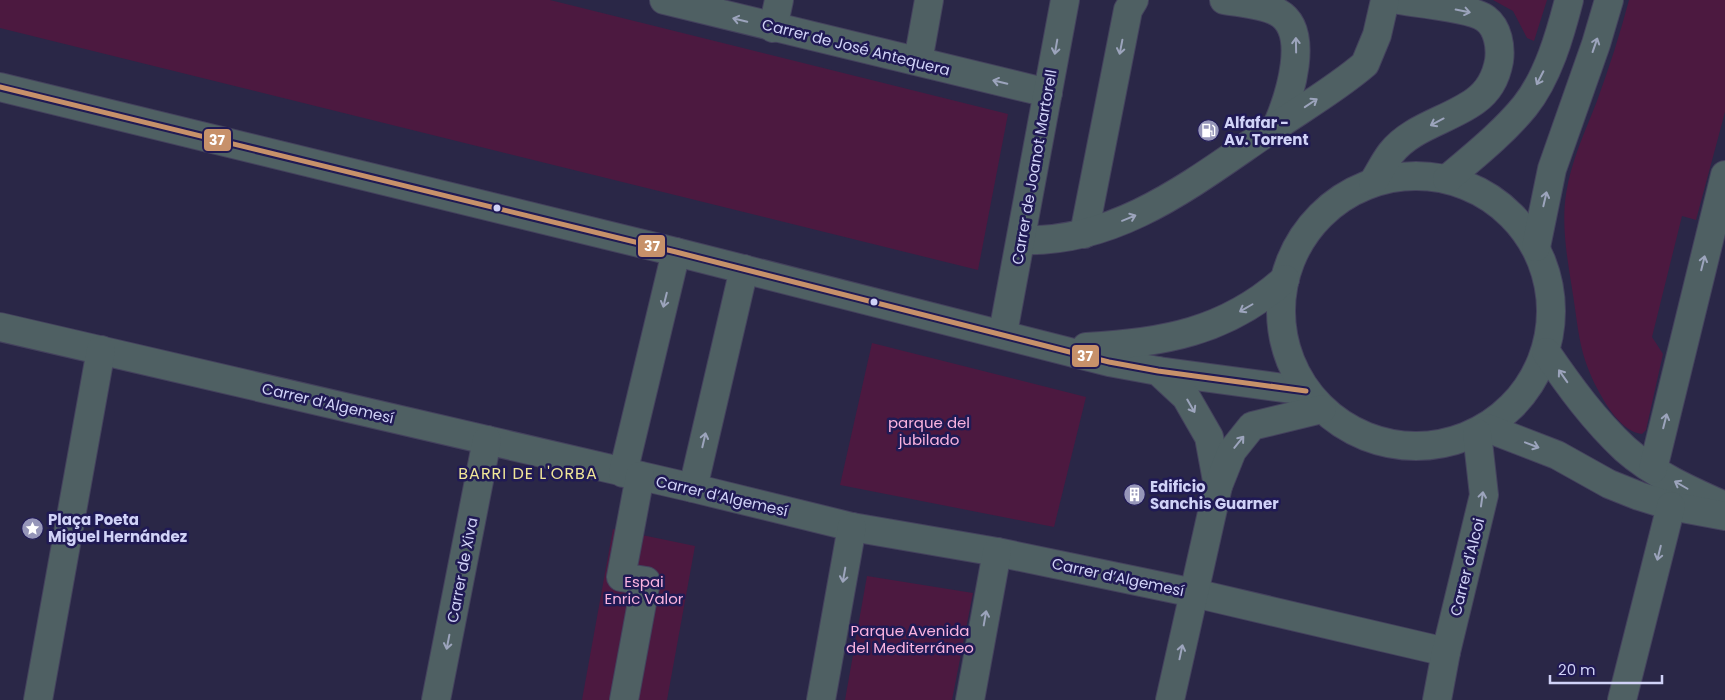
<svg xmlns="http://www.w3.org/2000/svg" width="1725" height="700" viewBox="0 0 1725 700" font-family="Poppins,sans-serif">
  <rect width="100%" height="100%" fill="#2a2747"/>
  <!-- green -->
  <g fill="#4c1940">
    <path d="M0,0H550L1008,114L978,270L0,28Z"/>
    <path d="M1493,0H1547L1534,41L1527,38L1513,11Z"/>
    <path d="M1629,0H1725V112L1696,220L1682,216L1652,337L1663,354L1646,430L1642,434C1622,432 1606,405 1598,390C1579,354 1579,333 1573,295C1568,262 1561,228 1566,194C1571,161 1585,132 1597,101C1609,68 1620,34 1629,0Z"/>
    <path d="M872,343L1086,397L1054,527L840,485Z"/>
    <path d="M613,529L695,546L667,700H582Z"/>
    <path d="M867,576L973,593L952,700H845Z"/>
  </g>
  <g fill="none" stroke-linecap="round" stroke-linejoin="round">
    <defs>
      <g id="minor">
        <path d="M664,0L1048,93"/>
        <path d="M1224,0C1241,3 1262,4 1277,12C1312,30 1289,98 1277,126"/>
        <path d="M773,28L779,0"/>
        <path d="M920,50L929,0"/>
        <path d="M0,87L676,252L1109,362L1158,371L1306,391"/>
        <circle cx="1416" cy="311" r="135"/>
        <path d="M1447,179C1474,156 1503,133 1525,106C1548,77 1560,35 1569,0"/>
        <path d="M1373,182C1379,173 1384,162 1391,153C1411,127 1449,120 1475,101C1489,91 1496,78 1499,61C1501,47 1498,28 1486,19C1473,8 1417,3 1398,0"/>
        <path d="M1084,234L1128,10L1134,0"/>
        <path d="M1021,240C1117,244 1194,182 1269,131C1301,109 1336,89 1365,64L1377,35L1385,0"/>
        <path d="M1536,247L1552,169L1596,44L1609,0"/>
        <path d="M0,327L693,488L852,527L997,552L1194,593L1446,652"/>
        <path d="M1003,333L1065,0"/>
        <path d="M1086,347C1162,343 1226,332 1285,279"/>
        <path d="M1546,352C1570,387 1594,420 1625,449C1653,474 1691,491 1725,506"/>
        <path d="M1158,371L1186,397L1209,437L1218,486"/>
        <path d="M1487,428L1557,455L1609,484L1639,496L1671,506L1725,516"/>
        <path d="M1653,469L1725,175"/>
        <path d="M623,473L676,252"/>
        <path d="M693,488L744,269"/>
        <path d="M38,700L101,350"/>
        <path d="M436,700L487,440"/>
        <path d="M624,700L646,581L621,577L640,476"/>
        <path d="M821,700L852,527"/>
        <path d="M970,700L997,552"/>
        <path d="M1170,700L1218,486L1232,451L1252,426L1322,409"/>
        <path d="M1437,700L1446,652L1484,495L1477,433"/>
        <path d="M1622,700L1671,506"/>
      </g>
    </defs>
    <!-- minor casing -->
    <use href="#minor" stroke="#44425d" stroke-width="30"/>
    <!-- minor -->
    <use href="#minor" stroke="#4f6063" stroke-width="28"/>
    <defs>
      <path id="bus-1" d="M0,87L676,252L1109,362L1158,371L1306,391"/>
    </defs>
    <!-- bus-1 casing -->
    <use href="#bus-1" stroke="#201a54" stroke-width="9"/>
    <!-- bus-1 -->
    <use href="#bus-1" stroke="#c7916a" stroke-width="5"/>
  </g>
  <!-- one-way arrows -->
  <defs><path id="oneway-shaft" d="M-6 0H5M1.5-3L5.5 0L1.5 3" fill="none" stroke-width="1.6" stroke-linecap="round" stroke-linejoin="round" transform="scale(1.25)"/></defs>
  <g stroke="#9ca4bc">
    <use href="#oneway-shaft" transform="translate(1463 11) rotate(11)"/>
    <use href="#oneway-shaft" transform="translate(740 20) rotate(-166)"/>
    <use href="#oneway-shaft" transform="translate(1296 45) rotate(-91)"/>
    <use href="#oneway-shaft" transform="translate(1595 45) rotate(-71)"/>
    <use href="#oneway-shaft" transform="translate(1056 47) rotate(100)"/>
    <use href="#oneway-shaft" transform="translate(1121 47) rotate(101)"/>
    <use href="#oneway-shaft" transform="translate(1540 78) rotate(117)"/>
    <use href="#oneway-shaft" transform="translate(1000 82) rotate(-167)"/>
    <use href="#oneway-shaft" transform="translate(1311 103) rotate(-34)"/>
    <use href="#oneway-shaft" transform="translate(1437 122) rotate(152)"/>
    <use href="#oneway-shaft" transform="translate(1545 199) rotate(-77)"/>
    <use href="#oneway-shaft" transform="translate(1129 218) rotate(-22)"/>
    <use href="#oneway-shaft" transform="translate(1703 263) rotate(-76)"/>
    <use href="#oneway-shaft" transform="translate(665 300) rotate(104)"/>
    <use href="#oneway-shaft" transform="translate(1246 308) rotate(150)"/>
    <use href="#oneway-shaft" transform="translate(1563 376) rotate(-125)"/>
    <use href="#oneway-shaft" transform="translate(1191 406) rotate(60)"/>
    <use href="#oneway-shaft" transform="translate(1665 421) rotate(-76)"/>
    <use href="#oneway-shaft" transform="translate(704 440) rotate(-77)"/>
    <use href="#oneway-shaft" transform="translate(1239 442) rotate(-51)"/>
    <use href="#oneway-shaft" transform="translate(1532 445) rotate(21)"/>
    <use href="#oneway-shaft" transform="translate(1681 485) rotate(-150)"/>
    <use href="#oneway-shaft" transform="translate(1482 499) rotate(-82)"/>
    <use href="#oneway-shaft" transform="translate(1659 553) rotate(104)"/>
    <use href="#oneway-shaft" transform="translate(844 575) rotate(100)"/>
    <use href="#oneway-shaft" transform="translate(985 618) rotate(-80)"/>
    <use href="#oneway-shaft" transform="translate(448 642) rotate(101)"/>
    <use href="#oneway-shaft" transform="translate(1181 652) rotate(-78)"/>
  </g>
  <!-- icons -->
  <defs>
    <symbol id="fuel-disc" viewBox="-11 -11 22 22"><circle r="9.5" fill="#9696b9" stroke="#201a54"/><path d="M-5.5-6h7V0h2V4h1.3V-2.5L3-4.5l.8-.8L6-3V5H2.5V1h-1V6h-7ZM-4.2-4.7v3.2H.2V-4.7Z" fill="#fff"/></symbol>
    <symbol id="building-disc" viewBox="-11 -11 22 22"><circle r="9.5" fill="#9696b9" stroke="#201a54"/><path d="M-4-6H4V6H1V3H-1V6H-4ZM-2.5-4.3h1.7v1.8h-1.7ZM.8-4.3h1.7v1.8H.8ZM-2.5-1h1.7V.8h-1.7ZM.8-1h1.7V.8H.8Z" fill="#fff"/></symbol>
    <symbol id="sight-disc" viewBox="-11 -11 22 22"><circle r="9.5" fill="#9696b9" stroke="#201a54"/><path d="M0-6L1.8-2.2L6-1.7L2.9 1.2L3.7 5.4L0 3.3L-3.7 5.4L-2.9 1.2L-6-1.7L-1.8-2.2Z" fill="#fff"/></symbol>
  </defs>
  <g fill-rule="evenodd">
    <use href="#fuel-disc" x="1196" y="118" width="25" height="25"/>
    <use href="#building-disc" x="1122" y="482" width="25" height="25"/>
    <use href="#sight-disc" x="20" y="516" width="25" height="25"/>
  </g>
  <!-- markers -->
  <g fill="#d0d2f7" stroke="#201a54" stroke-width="2">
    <circle cx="497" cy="208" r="4.5"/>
    <circle cx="874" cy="302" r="4.5"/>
  </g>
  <g text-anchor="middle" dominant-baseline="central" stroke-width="5" stroke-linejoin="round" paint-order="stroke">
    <!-- street labels -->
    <g font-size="15" fill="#d0d2f7" stroke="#201a54">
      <text transform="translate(856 47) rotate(14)">Carrer de José Antequera</text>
      <text transform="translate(1034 167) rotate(-80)">Carrer de Joanot Martorell</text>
      <text transform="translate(328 403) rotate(13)">Carrer d’Algemesí</text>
      <text transform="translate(722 496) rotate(13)">Carrer d’Algemesí</text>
      <text transform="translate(1467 567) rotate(-76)">Carrer d'Alcoi</text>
      <text transform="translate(462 570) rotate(-79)">Carrer de Xiva</text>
      <text transform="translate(1118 577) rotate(12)">Carrer d’Algemesí</text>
    </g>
    <!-- poi labels -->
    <g font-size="15" font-weight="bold" fill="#d0d2f7" stroke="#201a54" text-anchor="start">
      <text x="1224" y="122">Alfafar -<tspan x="1224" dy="17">Av. Torrent</tspan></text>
      <text x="1150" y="486">Edificio<tspan x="1150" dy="17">Sanchis Guarner</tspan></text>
      <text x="48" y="519">Plaça Poeta<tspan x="48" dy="17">Miguel Hernández</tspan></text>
    </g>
    <!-- park labels -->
    <g font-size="15" fill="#fab3df" stroke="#201a54">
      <text x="929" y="422">parque del<tspan x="929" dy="17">jubilado</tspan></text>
      <text x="644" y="581">Espai<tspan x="644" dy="17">Enric Valor</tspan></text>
      <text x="910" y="630">Parque Avenida<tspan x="910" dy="17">del Mediterráneo</tspan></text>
    </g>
    <!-- neighbourhood labels -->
    <g font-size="16" letter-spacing="1" fill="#f0e697" stroke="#201a54">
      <text x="528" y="473">BARRI DE L'ORBA</text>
    </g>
  </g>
  <g stroke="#201a54" stroke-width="2">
    <rect x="203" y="128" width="29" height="24" rx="5" fill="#c7916a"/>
    <rect x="637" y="234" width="29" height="24" rx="5" fill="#c7916a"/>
    <rect x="1071" y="344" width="29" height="24" rx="5" fill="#c7916a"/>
  </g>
  <g font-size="14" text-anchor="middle" font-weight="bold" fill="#fff">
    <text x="217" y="145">37</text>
    <text x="652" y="251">37</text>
    <text x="1085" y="361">37</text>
  </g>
  <!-- scale -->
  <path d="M1550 675v8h112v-8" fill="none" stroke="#d0d2f7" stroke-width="2.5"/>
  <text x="1558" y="675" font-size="15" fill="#d0d2f7" stroke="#201a54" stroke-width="4" paint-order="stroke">20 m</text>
</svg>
